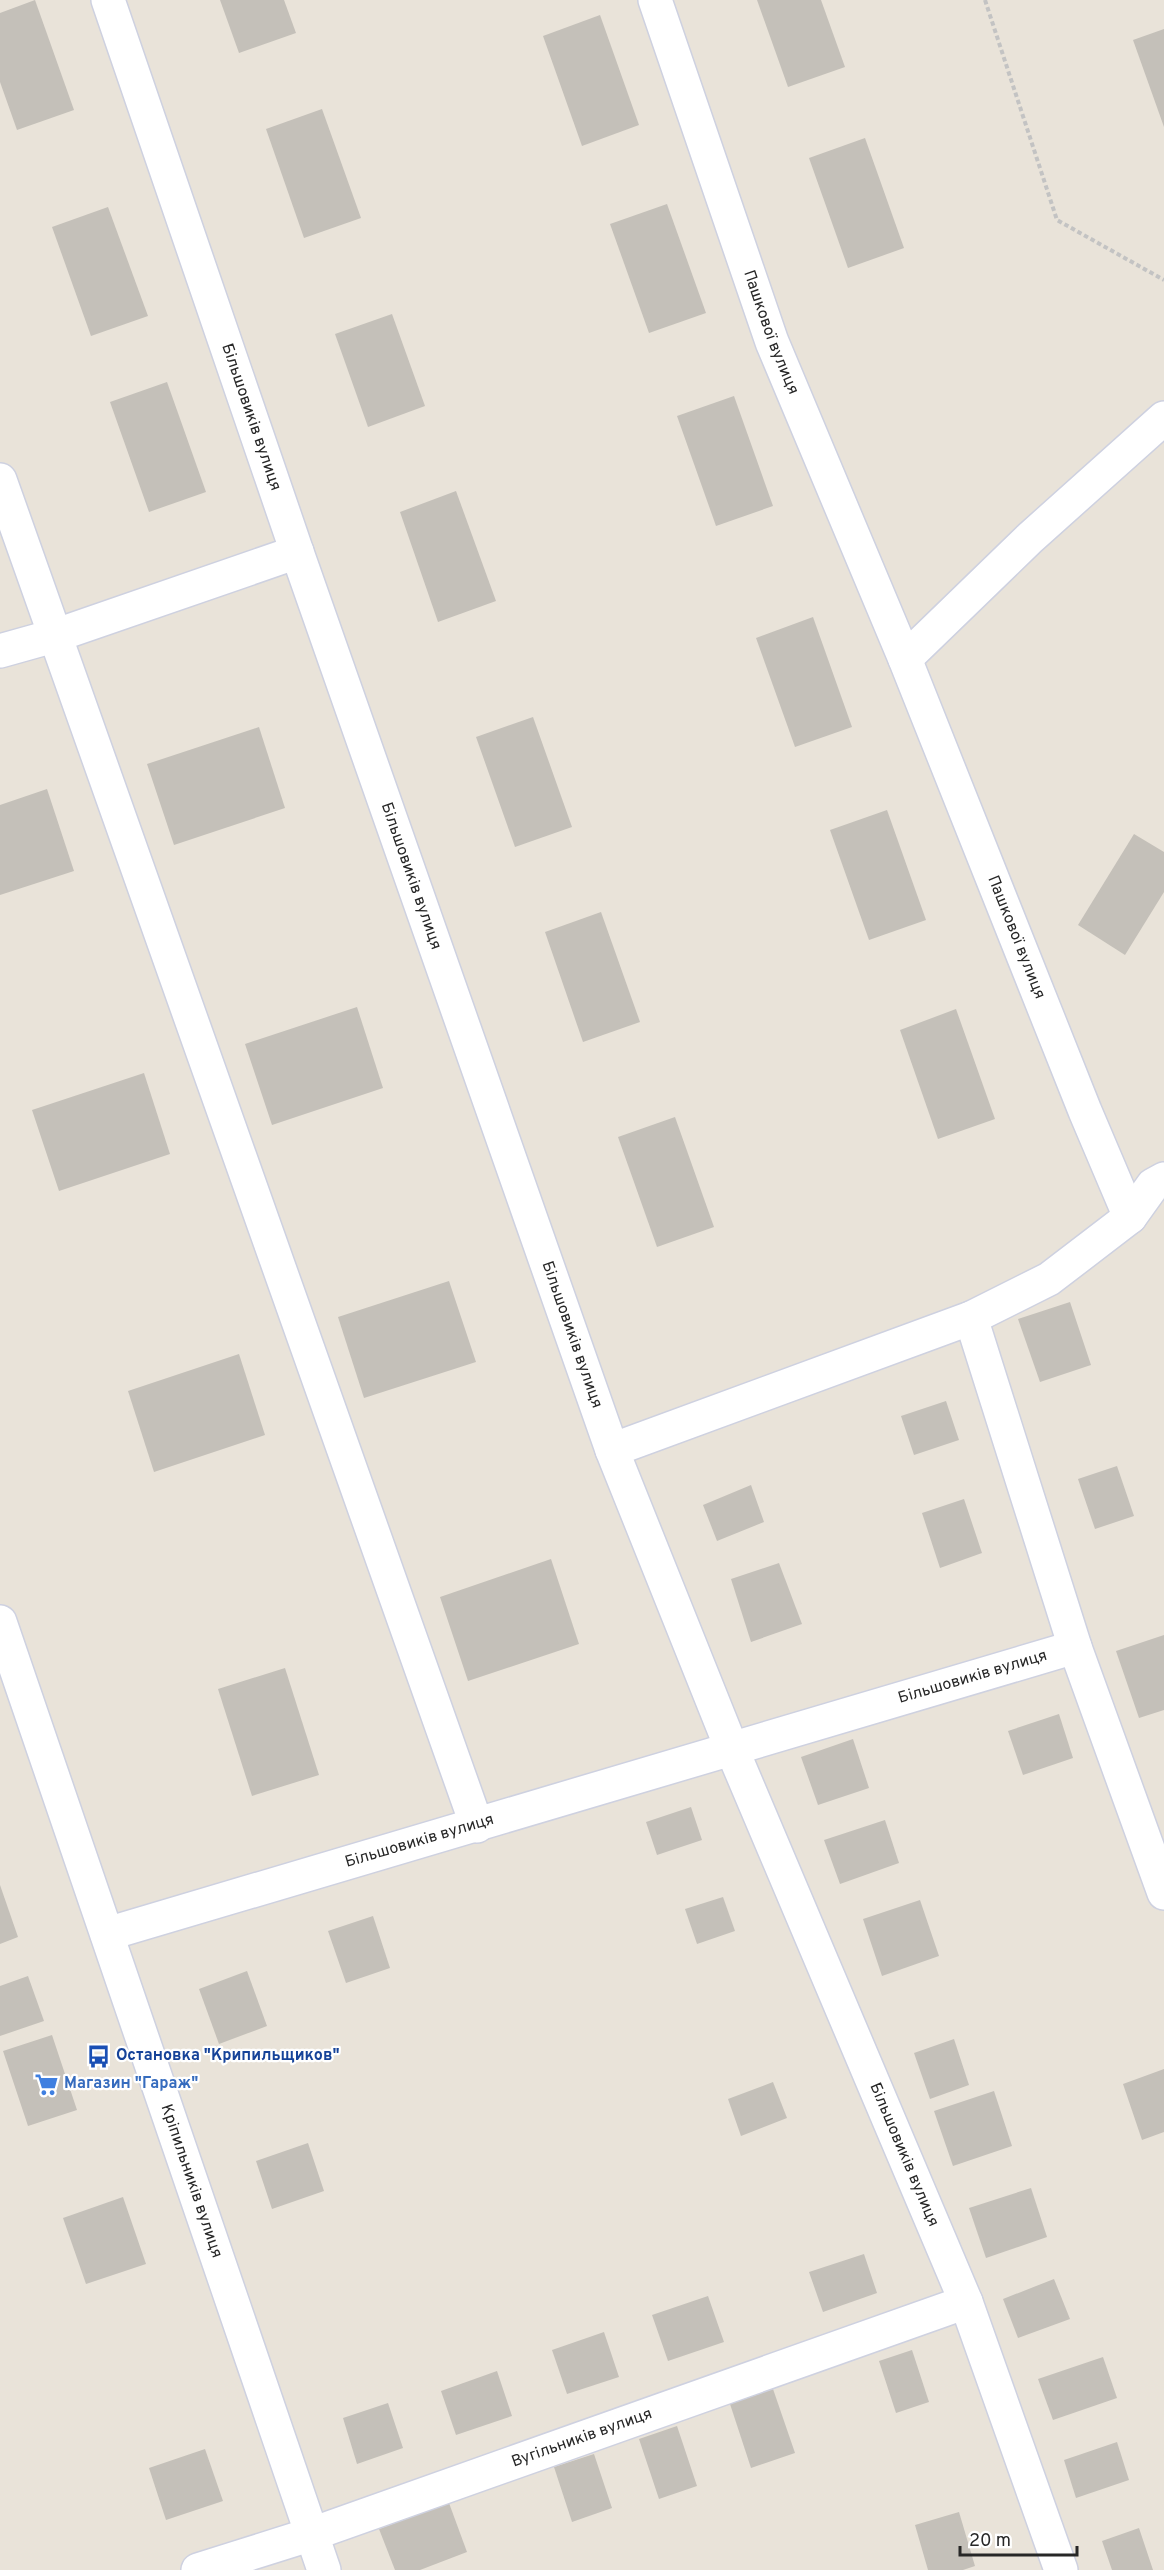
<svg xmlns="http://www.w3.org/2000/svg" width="1164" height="2570" viewBox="0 0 1164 2570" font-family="Overpass,sans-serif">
  <rect width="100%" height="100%" fill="#e9e3d9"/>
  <!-- building -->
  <g fill="#c4c0b9">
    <path d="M35,0L74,110L17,130L0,82V13Z"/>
    <path d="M220,0H284L296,33L239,53Z"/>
    <path d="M757,0H821L845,67L788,87Z"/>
    <path d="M600,15L639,125L582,146L543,36Z"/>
    <path d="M1164,29V127L1133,40Z"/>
    <path d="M322,109L361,218L304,238L266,129Z"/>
    <path d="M865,138L904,248L848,268L809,158Z"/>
    <path d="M667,204L706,313L649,333L610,224Z"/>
    <path d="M108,207L148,316L91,336L52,227Z"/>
    <path d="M392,314L425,406L368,427L335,334Z"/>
    <path d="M167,382L206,492L149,512L110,402Z"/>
    <path d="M734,396L773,506L716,526L677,416Z"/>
    <path d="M456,491L496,601L438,622L400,512Z"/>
    <path d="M813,617L852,727L795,747L756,638Z"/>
    <path d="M533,717L572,827L515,847L476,737Z"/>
    <path d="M259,727L285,808L174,845L147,764Z"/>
    <path d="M47,789L74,871L0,895V805Z"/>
    <path d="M887,810L926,920L869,940L830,830Z"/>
    <path d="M1134,834L1164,852V892L1125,955L1078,925Z"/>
    <path d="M601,912L640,1022L583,1042L545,932Z"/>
    <path d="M357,1007L383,1088L272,1125L245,1044Z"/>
    <path d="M956,1009L995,1119L938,1139L900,1030Z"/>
    <path d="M144,1073L170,1154L59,1191L32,1110Z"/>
    <path d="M675,1117L714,1227L657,1247L618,1137Z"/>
    <path d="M449,1281L476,1362L364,1398L338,1317Z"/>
    <path d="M1070,1302L1091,1365L1040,1382L1018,1319Z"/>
    <path d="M239,1354L265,1435L154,1472L128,1391Z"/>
    <path d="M946,1401L959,1440L914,1455L901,1416Z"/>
    <path d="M1117,1466L1134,1516L1095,1529L1078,1479Z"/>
    <path d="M751,1485L764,1522L717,1541L703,1505Z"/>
    <path d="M964,1499L982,1553L940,1568L922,1513Z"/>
    <path d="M551,1559L579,1644L468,1681L440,1597Z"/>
    <path d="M779,1563L802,1624L751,1642L731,1579Z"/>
    <path d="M1164,1635V1710L1139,1718L1116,1651Z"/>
    <path d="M285,1668L319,1775L252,1796L218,1689Z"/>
    <path d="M1059,1714L1073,1758L1023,1775L1008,1731Z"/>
    <path d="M853,1739L869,1788L818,1805L801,1757Z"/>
    <path d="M691,1807L702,1840L657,1855L646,1822Z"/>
    <path d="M885,1820L899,1863L840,1884L824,1840Z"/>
    <path d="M0,1885L18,1937L0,1944Z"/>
    <path d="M723,1897L735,1931L697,1944L685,1909Z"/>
    <path d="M920,1900L939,1956L882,1976L863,1919Z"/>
    <path d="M373,1916L390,1968L346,1983L328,1931Z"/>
    <path d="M247,1971L267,2026L219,2044L199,1989Z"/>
    <path d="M28,1976L44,2021L0,2036V1986Z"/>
    <path d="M52,2035L77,2110L28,2126L3,2051Z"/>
    <path d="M954,2039L969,2085L930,2099L914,2053Z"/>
    <path d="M1164,2069V2132L1142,2140L1123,2084Z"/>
    <path d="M773,2082L787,2118L741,2136L728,2099Z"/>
    <path d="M994,2091L1012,2146L953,2166L934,2111Z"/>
    <path d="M308,2143L324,2191L272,2209L256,2161Z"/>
    <path d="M1031,2188L1047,2237L986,2258L969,2208Z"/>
    <path d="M123,2197L146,2264L86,2284L63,2218Z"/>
    <path d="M864,2254L877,2293L823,2312L809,2272Z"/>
    <path d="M1054,2279L1070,2319L1018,2338L1003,2299Z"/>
    <path d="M708,2296L724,2342L668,2361L652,2315Z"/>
    <path d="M604,2332L619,2377L567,2394L552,2350Z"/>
    <path d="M912,2350L929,2402L896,2413L879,2361Z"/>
    <path d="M1103,2357L1117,2398L1053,2420L1038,2379Z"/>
    <path d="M497,2371L512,2416L456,2435L441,2391Z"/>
    <path d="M773,2389L795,2453L751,2468L730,2404Z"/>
    <path d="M388,2403L403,2448L357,2464L343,2418Z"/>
    <path d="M677,2426L697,2486L659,2499L639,2439Z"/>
    <path d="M1117,2442L1129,2480L1076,2498L1064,2460Z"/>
    <path d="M205,2449L223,2501L166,2520L149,2468Z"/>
    <path d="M594,2454L612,2508L572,2522L554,2467Z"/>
    <path d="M449,2503L467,2552L420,2570H395L379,2529Z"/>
    <path d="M959,2512L975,2566L963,2570H928L915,2525Z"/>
    <path d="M1139,2528L1153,2570H1112L1102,2541Z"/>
  </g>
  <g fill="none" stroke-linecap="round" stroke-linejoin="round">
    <defs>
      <g id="minor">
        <path id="s1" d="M108,0L297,552L612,1450L731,1747L966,2302L1061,2570"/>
        <path id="s2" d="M655,0L772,342L905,659L1085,1111L1130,1217"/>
        <path d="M0,480L477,1826"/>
        <path d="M0,651L57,635L297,552"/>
        <path d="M905,659L1030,538L1164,418"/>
        <path d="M971,1318L1075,1647L1164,1893"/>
        <path d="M612,1450L971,1318L1049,1279L1130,1217L1153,1185L1164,1179"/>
        <path id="s3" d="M0,1622L324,2570"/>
        <path id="s4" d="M107,1934L1075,1647"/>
        <path id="s5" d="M198,2570L312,2534L966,2302"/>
      </g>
    </defs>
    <!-- minor casing -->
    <use href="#minor" stroke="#ced1e0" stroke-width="36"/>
    <!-- path -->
    <path stroke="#c3c3c3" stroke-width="4" stroke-dasharray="4.5 3" stroke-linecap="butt" d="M985,0L1057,220L1164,280"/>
    <!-- minor -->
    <use href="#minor" stroke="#fff" stroke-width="33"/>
  </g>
  <!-- icons -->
  <defs>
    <symbol id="bus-bare" viewBox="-9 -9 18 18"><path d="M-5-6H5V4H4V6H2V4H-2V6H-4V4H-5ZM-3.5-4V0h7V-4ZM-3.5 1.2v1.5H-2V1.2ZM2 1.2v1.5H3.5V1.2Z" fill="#1a4fb4" stroke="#fff" stroke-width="2.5" paint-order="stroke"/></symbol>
    <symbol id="supermarket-bare" viewBox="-9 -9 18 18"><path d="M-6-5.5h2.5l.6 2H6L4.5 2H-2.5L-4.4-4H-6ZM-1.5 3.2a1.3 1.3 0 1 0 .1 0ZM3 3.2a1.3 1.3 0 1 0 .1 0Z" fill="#3f7fe0" stroke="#fff" stroke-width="2.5" paint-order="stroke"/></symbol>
  </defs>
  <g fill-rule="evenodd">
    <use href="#bus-bare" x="82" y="2040" width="33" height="33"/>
    <use href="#supermarket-bare" x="30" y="2068" width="33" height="33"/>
  </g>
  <g text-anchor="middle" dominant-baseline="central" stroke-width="4.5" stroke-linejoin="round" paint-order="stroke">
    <!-- street labels -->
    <g font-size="16" fill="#272727" stroke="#fff">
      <text stroke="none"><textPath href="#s2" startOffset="352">Пашкової вулиця</textPath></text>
      <text stroke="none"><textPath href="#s1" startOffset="441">Більшовиків вулиця</textPath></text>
      <text stroke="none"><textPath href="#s1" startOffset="927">Більшовиків вулиця</textPath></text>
      <text stroke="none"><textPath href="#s2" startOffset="1005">Пашкової вулиця</textPath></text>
      <text stroke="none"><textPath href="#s1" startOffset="1413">Більшовиків вулиця</textPath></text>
      <text stroke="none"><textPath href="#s4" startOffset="903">Більшовиків вулиця</textPath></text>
      <text stroke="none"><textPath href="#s4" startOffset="326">Більшовиків вулиця</textPath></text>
      <text stroke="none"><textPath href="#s1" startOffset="2298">Більшовиків вулиця</textPath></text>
      <text stroke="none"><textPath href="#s3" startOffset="591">Кріпильників вулиця</textPath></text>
      <text stroke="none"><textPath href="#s5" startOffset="406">Вугільників вулиця</textPath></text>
    </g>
    <!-- transit labels -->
    <g font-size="16" font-weight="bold" fill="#164399" stroke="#fff" text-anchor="start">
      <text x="116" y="2056">Остановка "Крипильщиков"</text>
    </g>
    <!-- shop labels -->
    <g font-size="16" font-weight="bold" fill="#366cbe" stroke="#fff" text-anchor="start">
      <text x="64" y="2084">Магазин "Гараж"</text>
    </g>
  </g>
  <!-- scale -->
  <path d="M960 2546v9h117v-9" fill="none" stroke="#272727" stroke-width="3"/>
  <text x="969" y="2546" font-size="18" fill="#272727" stroke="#ffffff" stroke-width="4.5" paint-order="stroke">20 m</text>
</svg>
